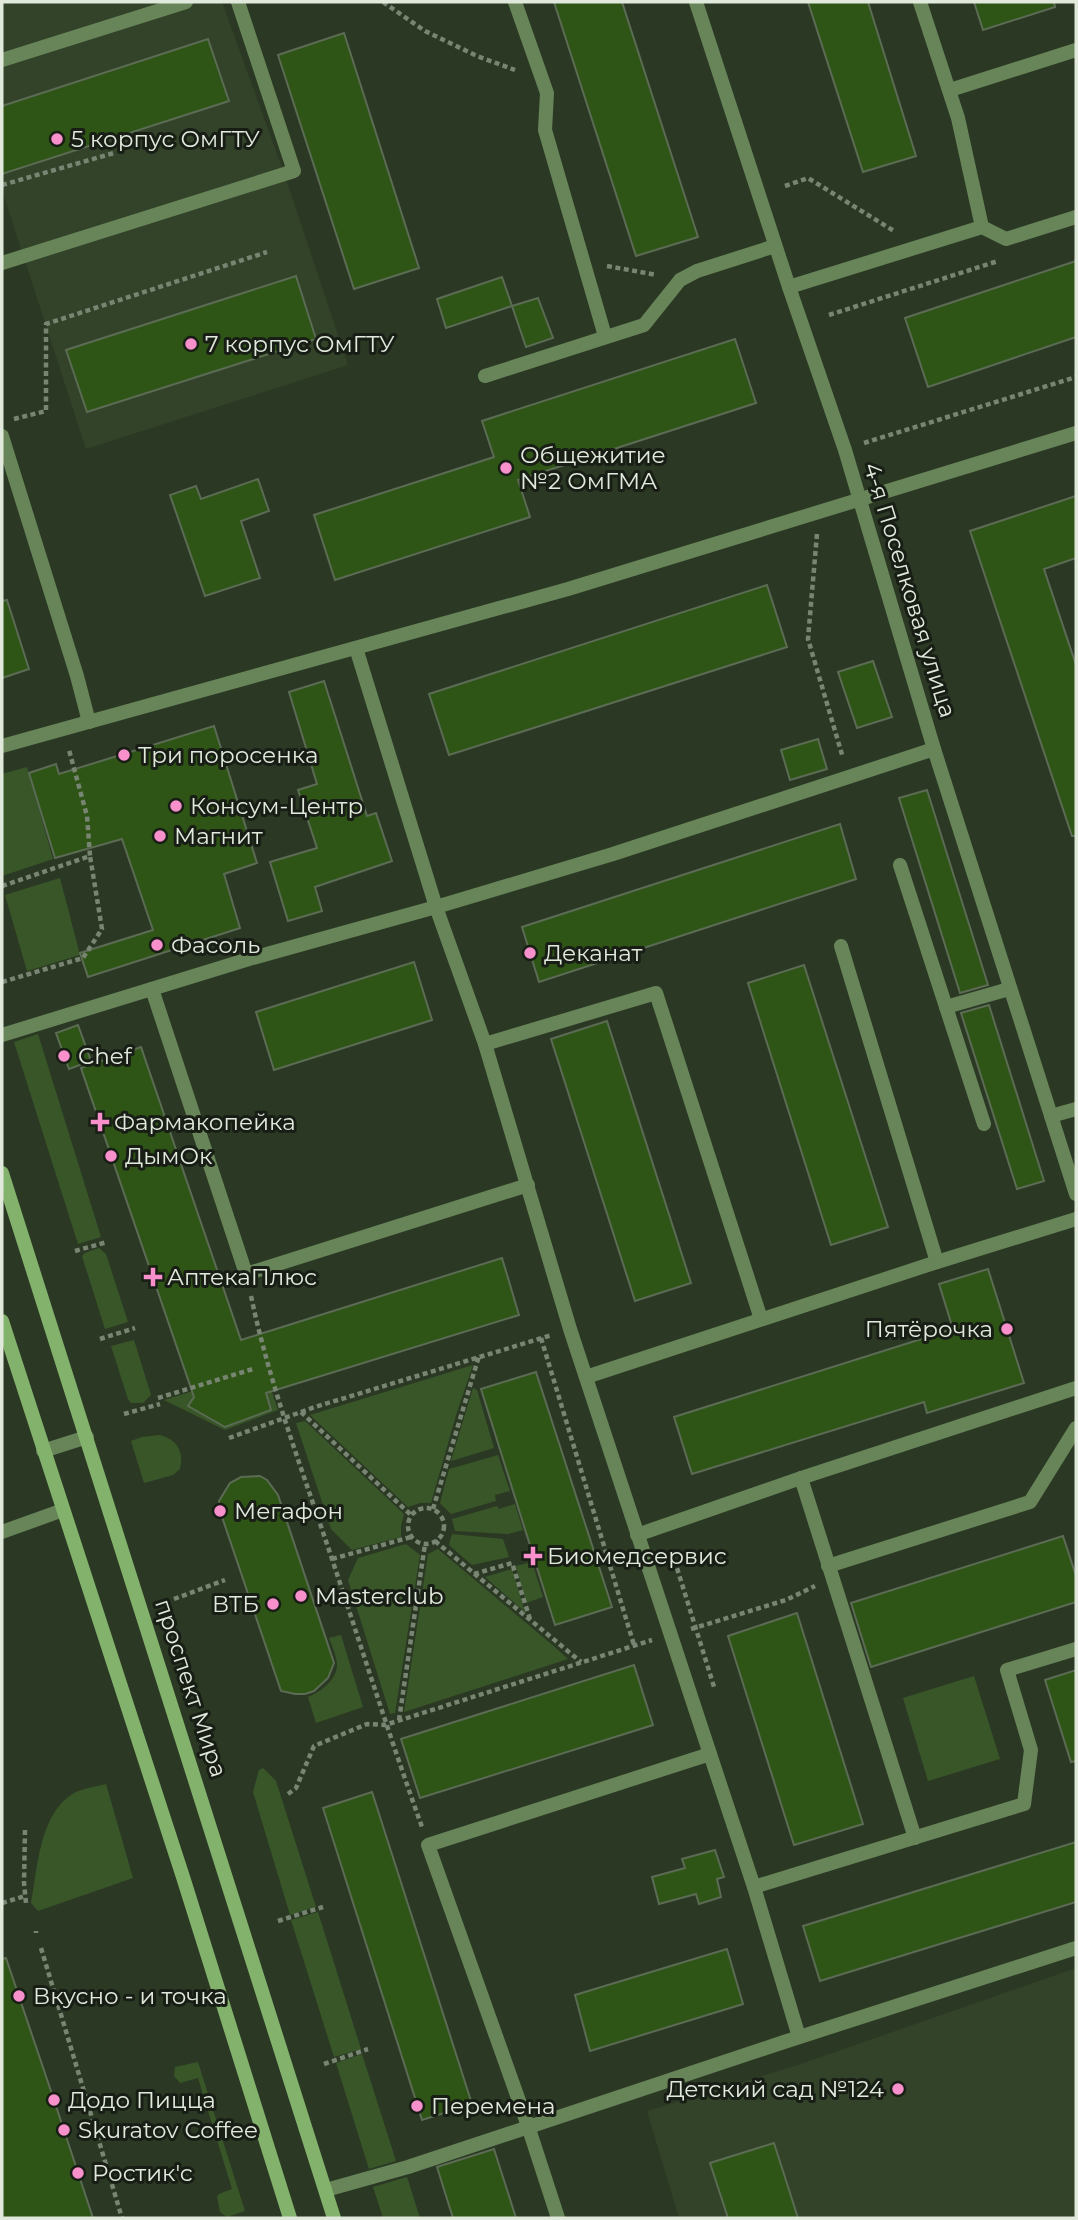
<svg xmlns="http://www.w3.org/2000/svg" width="1078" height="2220" viewBox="0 0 1078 2220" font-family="Montserrat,sans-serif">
  <rect width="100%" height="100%" fill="#2b3924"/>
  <!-- built -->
  <g fill="#324329">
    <path d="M2,2H222L285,176L348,365L86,449L2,190Z"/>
    <path d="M1076,1968V2218H679L647,2111L792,2067Z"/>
  </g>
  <!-- green -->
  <g fill="#395629">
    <path d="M27,767L53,859L2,876V774Z"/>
    <path d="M60,878L80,955L27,971L5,895Z"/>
    <path d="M38,1034L101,1237L78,1244L14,1042Z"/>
    <path d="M99,1248L106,1254L128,1322L105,1329L82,1256L85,1253Z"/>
    <path d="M134,1340L151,1395L143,1403H131L128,1399L111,1346Z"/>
    <path d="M473,1365L457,1412L431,1503H420L408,1507L310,1415Z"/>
    <path d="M264,1369L278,1410L225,1430L164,1400Z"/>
    <path d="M473,1388L477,1390L494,1448L451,1461Z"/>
    <path d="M305,1421L404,1514L401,1526V1537L352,1550L331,1529L296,1423Z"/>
    <path d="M159,1435C177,1439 184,1451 180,1469L173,1475L144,1483L131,1441L142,1437Z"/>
    <path d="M498,1455L510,1491L495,1495L496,1501L451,1514L440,1503L449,1469Z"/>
    <path d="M515,1504L523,1530L508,1534L455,1531L452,1519L497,1506L499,1509Z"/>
    <path d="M452,1534L503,1539L509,1557L472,1565L449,1545Z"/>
    <path d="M406,1544L420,1555L395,1713L390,1714L348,1580L358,1558Z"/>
    <path d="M438,1549L550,1643L568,1659L404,1712L428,1554Z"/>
    <path d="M532,1562L543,1597L526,1603L516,1566Z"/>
    <path d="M512,1569L525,1612L485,1577Z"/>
    <path d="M341,1635L363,1707L316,1723L308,1697C320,1692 337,1680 337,1665C337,1657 332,1646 329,1638Z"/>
    <path d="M974,1676L1000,1759L928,1781L903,1698Z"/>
    <path d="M263,1768L276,1781L316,1907L290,1915L253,1792L259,1770Z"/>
    <path d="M106,1784L133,1878L38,1911L31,1903C38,1867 39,1814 74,1793C83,1788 96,1787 106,1784Z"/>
    <path d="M318,1912L361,2049L334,2057L291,1920Z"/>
    <path d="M362,2054L396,2161L369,2169L336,2063Z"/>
    <path d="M198,2062L245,2211L227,2217L220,2212L217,2197L219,2194L232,2189L198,2078L180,2083L174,2076L175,2067Z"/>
    <path d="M407,2177L420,2218H383L373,2187Z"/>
  </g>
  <!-- building -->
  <g fill="#2e5416" stroke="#5b6b54" stroke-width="2">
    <path d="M554,2H622L698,237L636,256Z"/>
    <path d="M808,2H868L916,156L863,172Z"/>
    <path d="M974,2H1054L1055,7L983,30Z"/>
    <path d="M344,33L419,268L354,289L278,55Z"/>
    <path d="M208,39L229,101L2,174V106Z"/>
    <path d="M1076,261V337L928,387L905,318Z"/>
    <path d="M296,276L316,339L87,412L66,350Z"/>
    <path d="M502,277L512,306L446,328L437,299Z"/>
    <path d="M538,298L553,338L526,347L512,306Z"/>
    <path d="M735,339L756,403L518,480L530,517L335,580L314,515L494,457L482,421Z"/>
    <path d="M258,479L269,511L241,521L260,578L205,596L170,495L196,486L201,499Z"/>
    <path d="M1076,496V558L1044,569L1076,665V836H1072L970,531Z"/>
    <path d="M767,585L787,647L449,755L429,694Z"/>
    <path d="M7,600L29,669L2,678V601Z"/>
    <path d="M873,661L892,717L857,728L838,672Z"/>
    <path d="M324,681L367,816L376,813L392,861L315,887L322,911L288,921L270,862L317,848L298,790L317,784L289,692Z"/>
    <path d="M214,726L257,863L224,874L240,928L88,977L80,953L153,930L122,839L55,858L29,773L56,764L59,774Z"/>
    <path d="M818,739L827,769L790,780L781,750Z"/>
    <path d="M927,790L988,985L960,993L899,798Z"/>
    <path d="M840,824L856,879L539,982L522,927Z"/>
    <path d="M414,962L432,1020L274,1070L256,1012Z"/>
    <path d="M804,965L888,1227L831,1245L748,983Z"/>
    <path d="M989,1005L1044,1181L1017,1189L961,1013Z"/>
    <path d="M607,1021L691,1283L635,1301L551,1039Z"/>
    <path d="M78,1025L91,1061L69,1069L56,1033Z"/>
    <path d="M141,1047L241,1340L502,1258L519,1315L266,1393L271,1410L225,1427L188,1406L194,1397L81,1068Z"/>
    <path d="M988,1269L1024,1383L927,1413L924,1402L692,1474L674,1417L953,1329L939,1284Z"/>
    <path d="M536,1372L612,1607L555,1625L481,1389Z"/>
    <path d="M260,1476L267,1480L278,1495L334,1663L328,1678L314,1691L305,1694H295L281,1691L220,1511L219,1501L230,1483L241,1477Z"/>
    <path d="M1063,1536L1076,1576V1602L871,1667L851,1603Z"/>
    <path d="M797,1613L863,1824L794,1845L728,1636Z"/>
    <path d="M634,1665L653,1725L420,1798L401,1739Z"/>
    <path d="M1076,1670V1761L1071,1762L1045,1680Z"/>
    <path d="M372,1792L472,2104L422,2120L323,1808Z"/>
    <path d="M1076,1842V1902L820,1981L803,1926Z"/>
    <path d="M715,1850L724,1877L717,1879L721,1897L699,1904L696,1894L659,1904L652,1877L685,1868L682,1859Z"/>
    <path d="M727,1949L743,2004L590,2051L575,1995Z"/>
    <path d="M6,1958L54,2100L93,2218H2V1959Z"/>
    <path d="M774,2143L798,2218H728L710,2163Z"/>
    <path d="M494,2149L516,2218H453L437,2167Z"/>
  </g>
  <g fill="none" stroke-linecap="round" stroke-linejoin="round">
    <!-- path -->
    <g stroke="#798573" stroke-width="4.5" stroke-dasharray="5 3.5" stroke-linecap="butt">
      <path d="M383,2L425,31L477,56L515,70"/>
      <path d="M2,185L114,153"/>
      <path d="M785,186L808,178L894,231"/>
      <path d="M607,266L657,275"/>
      <path d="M829,315L998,261"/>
      <path d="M14,419L46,411V324L267,252"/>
      <path d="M864,443L1076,377"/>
      <path d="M817,534L808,639L843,758"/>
      <path d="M2,886L90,856L87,816L69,750"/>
      <path d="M2,982L83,958L102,929L90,856"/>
      <path d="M75,1251L107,1242"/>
      <path d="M251,1296C270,1386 303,1472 332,1559C362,1649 390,1738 422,1827"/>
      <path d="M541,1338L634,1645"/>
      <path d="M100,1339L135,1328"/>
      <path d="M158,1398L253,1369"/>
      <path d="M301,1412L411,1515"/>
      <path d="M124,1414L160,1404"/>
      <path d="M229,1438L315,1407L552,1335"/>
      <circle cx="426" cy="1526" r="18"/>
      <path d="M433,1509L479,1356"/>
      <path d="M435,1541L581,1662"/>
      <path d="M672,1552L715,1690"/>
      <path d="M332,1559L411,1537"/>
      <path d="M474,1574L512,1563L530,1619"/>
      <path d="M174,1599L225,1580"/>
      <path d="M691,1629L786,1600L815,1586"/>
      <path d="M399,1720L425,1544"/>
      <path d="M288,1794L296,1788L314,1746L367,1724L385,1725L652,1640"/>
      <path d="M25,1830L24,1883L26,1903"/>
      <path d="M2,1903L25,1896"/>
      <path d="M278,1921L323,1907"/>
      <path d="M36,1931V1933"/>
      <path d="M41,1948L122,2218"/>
      <path d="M324,2064L368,2049"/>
    </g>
    <!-- service -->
    <g stroke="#688559" stroke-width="14">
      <path d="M515,2L547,93L545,130L605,336"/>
      <path d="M2,60L186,2"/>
      <path d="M950,90L1076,50"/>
      <path d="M982,227L1006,239L1076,217"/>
      <path d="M2,263L294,171L238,2"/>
      <path d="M789,287L982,227L958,118L920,2"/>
      <path d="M485,376L644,325L680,280L697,271L775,246"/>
      <path d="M2,436L77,676L89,722"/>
      <path d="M356,648L436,907L485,1044L570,1329L710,1754"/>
      <path d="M2,746L568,589L1076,433"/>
      <path d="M900,865L984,1124"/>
      <path d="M841,946L937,1262"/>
      <path d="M152,989L246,1274L528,1185"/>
      <path d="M946,1007L1009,989"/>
      <path d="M2,1035L249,959L436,907L613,854L934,749"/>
      <path d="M485,1044L656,993L761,1319"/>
      <path d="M1051,1116L1076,1109"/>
      <path d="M586,1377L937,1262L1076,1219"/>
      <path d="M43,1451L87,1437"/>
      <path d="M801,1478L915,1838"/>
      <path d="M2,1532L63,1510"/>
      <path d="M637,1535L801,1478L1076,1388"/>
      <path d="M828,1566L1030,1502L1076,1428"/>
      <path d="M754,1887L1024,1804L1031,1750L1007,1670L1076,1649"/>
      <path d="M326,2190L408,2167L784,2042L1076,1948"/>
      <path d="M558,2218L528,2126L428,1845L710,1754L754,1887L799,2037"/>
    </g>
    <!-- tertiary -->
    <path stroke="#688559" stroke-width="14" d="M696,2L789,287L845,450L934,749L1076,1194"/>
    <!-- secondary -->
    <g stroke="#83b26c" stroke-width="14">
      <path d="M2,1173L334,2218"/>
      <path d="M2,1321L183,1877L290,2218"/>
    </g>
  </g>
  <!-- markers -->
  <g fill="#f890cb" stroke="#181e15" stroke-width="2.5">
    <circle cx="57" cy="139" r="7"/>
    <circle cx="191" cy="344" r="7"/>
    <circle cx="506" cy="468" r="7"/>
    <circle cx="124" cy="755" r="7"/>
    <circle cx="176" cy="806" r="7"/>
    <circle cx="160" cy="836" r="7"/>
    <circle cx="157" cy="945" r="7"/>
    <circle cx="530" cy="953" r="7"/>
    <circle cx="64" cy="1056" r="7"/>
    <path d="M96.5 1111.5h7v7h7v7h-7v7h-7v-7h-7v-7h7z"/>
    <circle cx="111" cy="1156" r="7"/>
    <path d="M149.5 1266.5h7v7h7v7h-7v7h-7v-7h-7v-7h7z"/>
    <circle cx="1007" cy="1329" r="7"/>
    <circle cx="220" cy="1511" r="7"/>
    <path d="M529.5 1545.5h7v7h7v7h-7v7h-7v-7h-7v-7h7z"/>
    <circle cx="301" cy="1596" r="7"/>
    <circle cx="273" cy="1604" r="7"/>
    <circle cx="19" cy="1996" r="7"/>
    <circle cx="898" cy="2089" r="7"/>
    <circle cx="54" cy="2100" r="7"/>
    <circle cx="417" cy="2106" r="7"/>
    <circle cx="64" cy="2130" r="7"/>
    <circle cx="78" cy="2173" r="7"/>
  </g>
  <g text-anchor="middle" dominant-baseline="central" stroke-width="6" stroke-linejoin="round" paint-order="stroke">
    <!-- poi labels -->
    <g font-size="23" fill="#e0e9db" stroke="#181e15" text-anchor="start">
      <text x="71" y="139">5 корпус ОмГТУ</text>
      <text x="205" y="344">7 корпус ОмГТУ</text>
      <text x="520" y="455">Общежитие<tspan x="520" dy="26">№2 ОмГМА</tspan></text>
      <text x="138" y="755">Три поросенка</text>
      <text x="190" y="806">Консум-Центр</text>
      <text x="174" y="836">Магнит</text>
      <text x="171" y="945">Фасоль</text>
      <text x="544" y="953">Деканат</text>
      <text x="78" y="1056">Chef</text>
      <text x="114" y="1122">Фармакопейка</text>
      <text x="125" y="1156">ДымОк</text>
      <text x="167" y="1277">АптекаПлюс</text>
      <text x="993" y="1329" text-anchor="end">Пятёрочка</text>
      <text x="234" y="1511">Мегафон</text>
      <text x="547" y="1556">Биомедсервис</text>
      <text x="315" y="1596">Masterclub</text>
      <text x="259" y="1604" text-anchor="end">ВТБ</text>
      <text x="33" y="1996">Вкусно - и точка</text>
      <text x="884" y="2089" text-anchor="end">Детский сад №124</text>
      <text x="68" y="2100">Додо Пицца</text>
      <text x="431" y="2106">Перемена</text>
      <text x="78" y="2130">Skuratov Coffee</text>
      <text x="92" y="2173">Ростик'с</text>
    </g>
    <!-- street labels -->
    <g font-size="23" fill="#e0e9db" stroke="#181e15">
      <text transform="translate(910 590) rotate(73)">4-я Поселковая улица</text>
      <text transform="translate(191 1688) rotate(72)">проспект Мира</text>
    </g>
  </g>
  <!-- border -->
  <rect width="1078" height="2220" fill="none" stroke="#e0e9db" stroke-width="7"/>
</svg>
